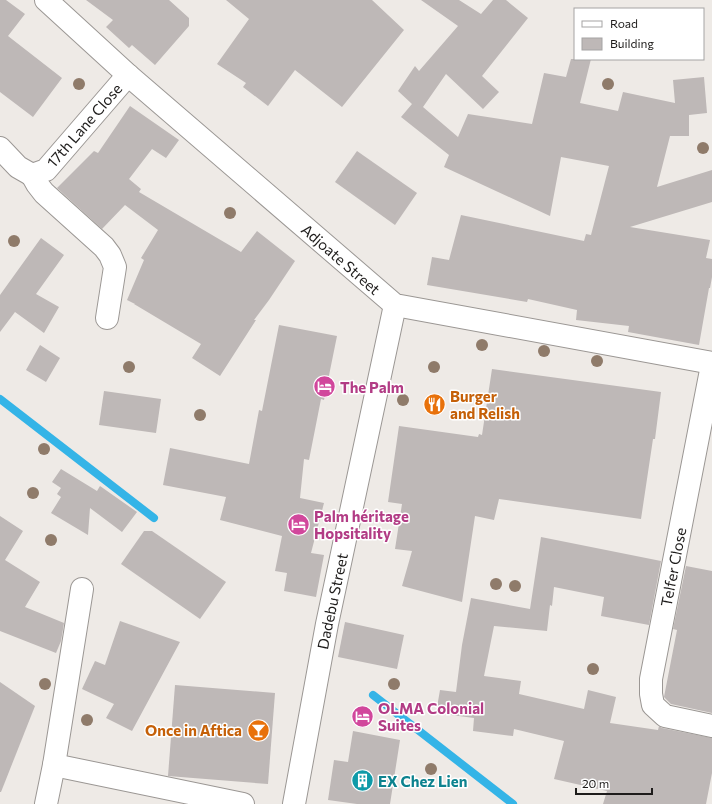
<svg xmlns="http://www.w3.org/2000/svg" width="712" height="804" viewBox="0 0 712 804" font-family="Commissioner,sans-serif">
  <rect width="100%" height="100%" fill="#eeeae6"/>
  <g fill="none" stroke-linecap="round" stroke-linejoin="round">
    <!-- stream -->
    <g stroke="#34b4e7" stroke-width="8">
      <path d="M0,399L154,518"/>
      <path d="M373,695L513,804"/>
    </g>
  </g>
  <!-- building -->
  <g fill="#beb8b7">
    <path d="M0,0H6L25,14L8,36L62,78L33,117L0,92Z"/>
    <path d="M86,0H169L189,18V26L155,65L132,45L129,48L106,27L113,20Z"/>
    <path d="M226,0H372L404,30L342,107L295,70L268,106L243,87L246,83L217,64L249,19Z"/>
    <path d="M421,0H459L481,14L493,0H506L528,18L482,76L499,92L483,109L446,74L423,107L458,137L468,114L532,124L544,73L566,77L571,59H591L580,103L618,111L623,92L675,103L673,80L704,77L707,113L689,115V136H670L657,187L712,170V202L630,227L710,240L706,258L712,259V277L710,288H709L699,345L628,332L629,326L576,320L577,310L528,299L527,302L427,285L432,257L449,260L461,215L584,241L586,234L591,235L609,166L561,157L550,216L444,167L449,155L401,117L412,104L398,91L415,66L419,71L458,26Z"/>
    <path d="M130,106L179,140L166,158L152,149L129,179L141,189L139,192L241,252L257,231L295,261L269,300L254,320H256L220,376L192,358L201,344L134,304H135L127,300L144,260L141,258L158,230L125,205L102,229L57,188L94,151L98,153Z"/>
    <path d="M357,151L417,193L395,225L335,182Z"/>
    <path d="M41,238L64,255L36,294L59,307L44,333L15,312L0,332V295Z"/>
    <path d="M279,325L337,336L324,400L321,399L309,460L304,459L300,498L324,503L311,553L324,555L316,597L284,591L287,573L275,571L282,536L220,520L226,497L163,485L170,448L249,464L259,410L262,411Z"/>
    <path d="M40,345L60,358L46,382L26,370Z"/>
    <path d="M492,369L661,392L655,439H653L641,519L499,499L494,520L475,516L462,602L402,586L412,551L395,549L402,504L388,502L399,426L478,437L479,434L482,435Z"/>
    <path d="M104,391L161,399L156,433L99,425Z"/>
    <path d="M61,469L97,491L100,486L137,512L122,532L90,508L88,535L51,513L61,497L57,494L61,488L52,482Z"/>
    <path d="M0,516L23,531L5,560L40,582L25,607L64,623L61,641L56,653L0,631Z"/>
    <path d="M144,531H152L226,582L200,619L121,564Z"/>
    <path d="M541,537L661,561L649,625L601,616L604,597L554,587L552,606L550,605L547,631L494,626L484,676L521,681L519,694L584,709L588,690L616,697L610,723L658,730L659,726L662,728L712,738V773L706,804H603L607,791L554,779L564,741L514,729L513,736L473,731L474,718L436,713L440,690L456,692L462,645L471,598L530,609Z"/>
    <path d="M686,566L712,571V713L671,704L664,697L677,630L673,629Z"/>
    <path d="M120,621L180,642L132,731L106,718L114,704L82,689L95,661L105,665Z"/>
    <path d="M345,622L404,635L397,669L338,657Z"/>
    <path d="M0,682L35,706L1,792H0Z"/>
    <path d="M175,685L275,693L268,784L168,776Z"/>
    <path d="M353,731L400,740L390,804H357L328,800L334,760L348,762Z"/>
  </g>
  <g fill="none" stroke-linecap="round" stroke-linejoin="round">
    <defs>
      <g id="minor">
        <path d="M46,0L128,75L395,305L712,363"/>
        <path d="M0,148L18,167L32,175L46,170L128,75"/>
        <path d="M32,175L37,184L44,193L104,247L110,255L115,267L107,318"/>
        <path d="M712,365L651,679V694L653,705L665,716L712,726"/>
        <path d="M54,765L243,804"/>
        <path d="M46,804L54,765L82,589"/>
        <path d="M294,804L327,624L395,305"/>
      </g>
    </defs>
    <!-- minor casing -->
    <use href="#minor" stroke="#9b9794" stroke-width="24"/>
    <!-- minor -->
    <use href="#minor" stroke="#fff" stroke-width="22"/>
  </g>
  <!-- trees -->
  <g fill="#8f7b6a">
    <circle cx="79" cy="84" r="6"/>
    <circle cx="608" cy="84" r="6"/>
    <circle cx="703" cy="148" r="6"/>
    <circle cx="230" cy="213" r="6"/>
    <circle cx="14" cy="241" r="6"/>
    <circle cx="482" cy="345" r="6"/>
    <circle cx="544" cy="351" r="6"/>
    <circle cx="597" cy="361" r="6"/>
    <circle cx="129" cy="367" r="6"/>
    <circle cx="434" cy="367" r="6"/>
    <circle cx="403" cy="400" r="6"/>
    <circle cx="200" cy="415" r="6"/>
    <circle cx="44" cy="449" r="6"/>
    <circle cx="33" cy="493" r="6"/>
    <circle cx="51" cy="540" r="6"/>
    <circle cx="496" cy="584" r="6"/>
    <circle cx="515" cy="586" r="6"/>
    <circle cx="593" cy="669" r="6"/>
    <circle cx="45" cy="684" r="6"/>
    <circle cx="394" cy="684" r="6"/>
    <circle cx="87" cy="720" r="6"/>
    <circle cx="431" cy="769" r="6"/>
  </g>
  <!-- icons -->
  <defs>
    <symbol id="hotel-disc" viewBox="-11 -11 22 22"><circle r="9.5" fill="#d1479c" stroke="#fff"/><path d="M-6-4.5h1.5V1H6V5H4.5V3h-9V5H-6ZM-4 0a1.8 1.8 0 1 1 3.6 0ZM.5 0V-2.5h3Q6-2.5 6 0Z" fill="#fff"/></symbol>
    <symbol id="restaurant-disc" viewBox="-11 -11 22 22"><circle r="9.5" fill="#e8710a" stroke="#fff"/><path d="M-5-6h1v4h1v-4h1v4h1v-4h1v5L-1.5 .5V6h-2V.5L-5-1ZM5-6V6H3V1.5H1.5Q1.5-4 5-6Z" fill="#fff"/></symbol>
    <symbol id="bar-disc" viewBox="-11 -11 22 22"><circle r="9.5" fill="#e8710a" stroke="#fff"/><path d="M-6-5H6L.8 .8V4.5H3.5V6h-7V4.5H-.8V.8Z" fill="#fff"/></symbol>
    <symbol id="building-disc" viewBox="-11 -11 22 22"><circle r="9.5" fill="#0f9aa8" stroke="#fff"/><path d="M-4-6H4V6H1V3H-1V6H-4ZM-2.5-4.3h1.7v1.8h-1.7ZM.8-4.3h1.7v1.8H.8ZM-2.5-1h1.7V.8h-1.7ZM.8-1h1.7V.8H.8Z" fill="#fff"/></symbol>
  </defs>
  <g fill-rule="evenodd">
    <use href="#hotel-disc" x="312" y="374" width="25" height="25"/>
    <use href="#restaurant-disc" x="422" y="392" width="25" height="25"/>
    <use href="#hotel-disc" x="286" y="512" width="25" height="25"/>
    <use href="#hotel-disc" x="350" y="704" width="25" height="25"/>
    <use href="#bar-disc" x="246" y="718" width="25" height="25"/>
    <use href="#building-disc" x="350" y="768" width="25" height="25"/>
  </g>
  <g text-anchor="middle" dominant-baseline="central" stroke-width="3" stroke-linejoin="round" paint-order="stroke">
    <!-- street labels -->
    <g font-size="15" fill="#1e1c1b" stroke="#fff">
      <text transform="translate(84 125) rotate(-49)">17th Lane Close</text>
      <text transform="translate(341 259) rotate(41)">Adjoate Street</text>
      <text transform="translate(673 567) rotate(-79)">Telfer Close</text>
      <text transform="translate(332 601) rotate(-78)">Dadebu Street</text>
    </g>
    <!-- hotel labels -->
    <g font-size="15" font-weight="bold" fill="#b23c85" stroke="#fff" text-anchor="start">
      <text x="340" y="387">The Palm</text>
      <text x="314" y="516">Palm héritage<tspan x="314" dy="17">Hopsitality</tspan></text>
      <text x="378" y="708">OLMA Colonial<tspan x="378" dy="17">Suites</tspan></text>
    </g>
    <!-- food labels -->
    <g font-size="15" font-weight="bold" fill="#c56008" stroke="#fff" text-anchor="start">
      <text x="450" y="396">Burger<tspan x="450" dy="17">and Relish</tspan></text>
      <text x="242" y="730" text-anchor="end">Once in Aftica</text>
    </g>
    <!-- culture labels -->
    <g font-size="15" font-weight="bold" fill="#0d838f" stroke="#fff" text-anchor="start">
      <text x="378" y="781">EX Chez Lien</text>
    </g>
  </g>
  <!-- legend -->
  <rect x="574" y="8" width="130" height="52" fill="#ffffff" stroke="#a5a4a4"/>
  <rect x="582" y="21" width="20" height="6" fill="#ffffff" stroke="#a5a4a4"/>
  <text x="610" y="28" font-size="12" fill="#1e1c1b">Road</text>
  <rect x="582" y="38" width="20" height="12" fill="#beb8b7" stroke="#a5a4a4"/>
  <text x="610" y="48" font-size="12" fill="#1e1c1b">Building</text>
  <!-- scale -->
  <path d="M576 788v6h76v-6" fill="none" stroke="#1e1c1b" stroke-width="2"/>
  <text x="582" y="788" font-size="12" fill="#1e1c1b" stroke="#ffffff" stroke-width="3" paint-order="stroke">20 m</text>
</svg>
